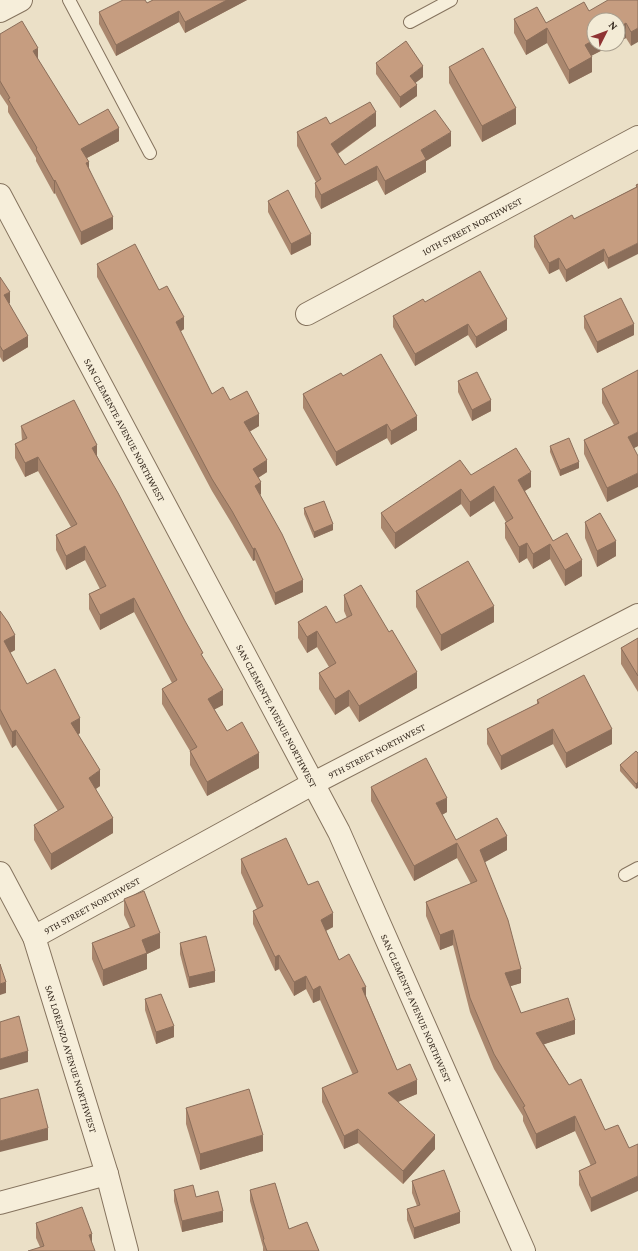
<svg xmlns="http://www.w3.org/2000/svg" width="638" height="1251" viewBox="0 0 638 1251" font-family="'Crimson Pro',serif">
  <rect width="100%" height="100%" fill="#ebe0c7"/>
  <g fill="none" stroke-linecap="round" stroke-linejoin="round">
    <defs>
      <g id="service">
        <path d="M69,0L150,153"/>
        <path d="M410,22L451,0"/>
        <path d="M625,875L638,868"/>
      </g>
      <g id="minor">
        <path d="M0,11L21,0"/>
        <path id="s1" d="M0,195L339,832L524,1251"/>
        <path id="s2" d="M307,314L638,137"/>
        <path id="s3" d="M0,873L34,937L107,1174L127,1251"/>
        <path id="s4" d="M34,937L314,783L638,615"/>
        <path d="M0,1203L107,1174"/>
      </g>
    </defs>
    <!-- service casing -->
    <use href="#service" stroke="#85735e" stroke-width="14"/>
    <!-- minor casing -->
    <use href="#minor" stroke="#85735e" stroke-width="24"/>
    <!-- service -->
    <use href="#service" stroke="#f6eeda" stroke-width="12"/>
    <!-- minor -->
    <use href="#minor" stroke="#f6eeda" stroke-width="22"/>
  </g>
  <!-- wall -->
  <g fill="#aa876e">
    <path d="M153,0H247L185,33L179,22L116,56L99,24V12L147,3Z"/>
    <path d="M638,0L631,46L626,38L591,56L592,72L569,84L547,43L526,55L514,33V19L546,23L589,11Z"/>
    <path d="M0,34L38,60L79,125L119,141L87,158L89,168L113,229L81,245L55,193L54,194L36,161V158L8,112V106L0,94Z"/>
    <path d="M376,63L423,77L415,83L417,96L400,108L376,74Z"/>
    <path d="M449,67L516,124L482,142L449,83Z"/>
    <path d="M330,124L376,126L338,154L345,165L451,146L426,161V172L385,195L377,180L321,209L315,197V183L316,182L297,146V132Z"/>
    <path d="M638,184L608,269L604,261L566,282L559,269L549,274L534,247V236L574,219L636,187V185Z"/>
    <path d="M268,201L311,245L291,255L268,212Z"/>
    <path d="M97,264L159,290L184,329L180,332L212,394L230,400L259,426L249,432L267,472L258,478L261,494L260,495L303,592L275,605L255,560L253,561L232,524L212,491L139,354L97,277Z"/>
    <path d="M0,277L10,303H9L28,347L3,362L0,357Z"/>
    <path d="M425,302L507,330L476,348L468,335L415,366L393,327V316Z"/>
    <path d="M584,316L634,335L597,353L584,328Z"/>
    <path d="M458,381L491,411L472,421L458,392Z"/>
    <path d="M602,389L638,446L634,448L607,502L584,454V440L614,425L602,403Z"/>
    <path d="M303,394L417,430L391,445L387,438L336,466L303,408Z"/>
    <path d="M21,426L97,456L203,658L223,705L214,709L227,731L259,768L207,796L190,765V751L162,704V689L172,683L134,612L100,630L89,609V594L100,589L85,560L66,570L56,550V535L71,527L38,471L25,477L15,458V444L22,441Z"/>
    <path d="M550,446L579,468L560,476L550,452Z"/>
    <path d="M471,475L531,487L525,491L553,541L582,576L565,586L550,559L533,569L527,558L519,563L505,538V523L506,522L494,501L470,517L461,504L395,549L381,528V513Z"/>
    <path d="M304,508L333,530L314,538L304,514Z"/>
    <path d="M585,522L616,556L597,567L585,538Z"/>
    <path d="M416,591L494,622L441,651L416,607Z"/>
    <path d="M344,595L417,688L359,722L349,706L335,715L319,689V673L329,667L317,647L307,653L298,638V622L336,623L347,618L344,611Z"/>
    <path d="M0,611L15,650L10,653L27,684L80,733L78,735L100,786L96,789L113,833L51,870L34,840V825L58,811L16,745L12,748L0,724Z"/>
    <path d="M638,638V692L621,664V648Z"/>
    <path d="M537,700L612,744L566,768L553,744L501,770L487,744V729L537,704Z"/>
    <path d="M638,753L636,789L620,771V765Z"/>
    <path d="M371,787L447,812L442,815L456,840L507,850L484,862L521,983L510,986L521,1013L575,1034L544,1044L569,1085L605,1130L591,1212L579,1185V1171L591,1166L575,1131L536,1149L523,1121V1116L494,1069L470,1012L453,945L440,950L426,916V902L471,884L457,858L414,881L371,801Z"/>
    <path d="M241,859L308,885L333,927L326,931L339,960L366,996L397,1070L417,1094L398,1102L435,1149L403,1184L358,1143L344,1149L322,1102V1088L353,1075L320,1000L313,1003L306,989L294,996L279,969L275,971L253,924V911L257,909L241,873Z"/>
    <path d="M124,899L160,948L147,954V969L103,986L92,959V943L130,928L124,915Z"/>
    <path d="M180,943L215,982L189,988L180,954Z"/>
    <path d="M145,999L174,1037L156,1044L145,1010Z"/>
    <path d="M186,1108L263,1151L200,1170L186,1124Z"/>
    <path d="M412,1181L460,1223L414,1239L407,1220V1209L417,1206L412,1193Z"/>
    <path d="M174,1190L196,1197L223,1222L182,1232L174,1201Z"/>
    <path d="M250,1190L289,1229L319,1251H263V1247L250,1201Z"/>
    <path d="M36,1223L92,1243L40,1247L36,1238Z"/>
  </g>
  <!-- shaded-wall -->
  <g fill="#8b6e5a">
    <path d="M227,0H247L185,33V22Z"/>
    <path d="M179,11V22L116,56V45Z"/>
    <path d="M626,23V38L618,42V28Z"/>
    <path d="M547,28V43L526,55V41Z"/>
    <path d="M638,28V42L631,46V32Z"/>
    <path d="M594,40V44H614L585,59V45Z"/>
    <path d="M38,48V61L33,51Z"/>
    <path d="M592,57V72L569,84V70Z"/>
    <path d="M423,66V77L410,87V76Z"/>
    <path d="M417,85V96L400,108V97Z"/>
    <path d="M516,108V124L482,142V126Z"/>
    <path d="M376,112V126L331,158V144Z"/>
    <path d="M119,128V141L81,161V149Z"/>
    <path d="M451,132V146L426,161V172L385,195V181L421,150Z"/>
    <path d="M89,162V175L86,163Z"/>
    <path d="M377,166V180L321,209V195Z"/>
    <path d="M55,180V193L54,194V181Z"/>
    <path d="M113,217V229L81,245V232Z"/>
    <path d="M311,234V245L291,255V244Z"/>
    <path d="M638,243V254L608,269V258Z"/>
    <path d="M604,249V261L566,282V270Z"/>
    <path d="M559,258V269L549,274V263Z"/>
    <path d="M10,292V303L4,306V295Z"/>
    <path d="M184,317V329L176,334V322Z"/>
    <path d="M507,319V330L476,348V337Z"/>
    <path d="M468,324V335L415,366V354Z"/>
    <path d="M634,324V335L597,353V342Z"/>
    <path d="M28,336V347L3,362V351Z"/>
    <path d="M491,400V411L472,421V410Z"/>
    <path d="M259,414V426L244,435V422Z"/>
    <path d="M417,416V430L391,445V431Z"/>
    <path d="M387,424V438L336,466V452Z"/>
    <path d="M638,432V446L628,451V437Z"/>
    <path d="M97,445V460L92,448Z"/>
    <path d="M38,457V471L25,477V463Z"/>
    <path d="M267,460V472L253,481V469Z"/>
    <path d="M579,462V468L560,476V470Z"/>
    <path d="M531,472V487L518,495V480Z"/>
    <path d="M638,473V487L607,502V488Z"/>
    <path d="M261,482V494L255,498V486Z"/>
    <path d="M494,486V501L470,517V502Z"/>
    <path d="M461,489V504L395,549V533Z"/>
    <path d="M333,524V530L314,538V532Z"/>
    <path d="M616,541V556L597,567V551Z"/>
    <path d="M527,543V558L519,563V547Z"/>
    <path d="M550,544V559L533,569V554Z"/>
    <path d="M85,546V560L66,570V556Z"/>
    <path d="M255,548V560L253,561V549Z"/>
    <path d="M582,560V576L565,586V570Z"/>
    <path d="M303,580V592L275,605V593Z"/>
    <path d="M134,598V612L100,630V615Z"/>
    <path d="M494,606V622L441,651V635Z"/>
    <path d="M317,631V647L307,653V637Z"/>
    <path d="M15,635V650L4,656V641Z"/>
    <path d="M417,672V688L359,722V706Z"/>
    <path d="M223,690V705L208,713V699Z"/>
    <path d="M349,690V706L335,715V699Z"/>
    <path d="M80,718V733L71,738V723Z"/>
    <path d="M553,729V744L501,770V756Z"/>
    <path d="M612,729V744L566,768V753Z"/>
    <path d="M16,730V745L12,748V732Z"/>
    <path d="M259,753V768L207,796V782Z"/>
    <path d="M100,770V786L89,793V778Z"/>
    <path d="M638,782V788L636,789V784Z"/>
    <path d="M447,798V812L436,818V803Z"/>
    <path d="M113,818V833L51,870V854Z"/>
    <path d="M507,836V850L480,865V850Z"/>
    <path d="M457,843V858L414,881V866Z"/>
    <path d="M333,913V927L321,933V920Z"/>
    <path d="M453,930V945L440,950V935Z"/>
    <path d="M160,933V948L147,954V969L103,986V970L142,940Z"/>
    <path d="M279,955V969L275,971V957Z"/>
    <path d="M521,969V983L505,988V973Z"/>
    <path d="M215,971V982L189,988V977Z"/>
    <path d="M306,976V989L294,996V982Z"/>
    <path d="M6,982V993L0,995V984Z"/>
    <path d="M320,986V1000L313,1003V990Z"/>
    <path d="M366,987V1000L362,988Z"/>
    <path d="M575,1020V1034L536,1047V1033Z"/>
    <path d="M174,1026V1037L156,1044V1032Z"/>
    <path d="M28,1051V1062L0,1070V1059Z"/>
    <path d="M417,1080V1094L388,1106V1093Z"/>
    <path d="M575,1116V1131L536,1149V1134Z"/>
    <path d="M48,1128V1140L0,1152V1141Z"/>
    <path d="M358,1129V1143L344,1149V1136Z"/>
    <path d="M263,1135V1151L200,1170V1154Z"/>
    <path d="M435,1135V1149L403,1184V1171Z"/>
    <path d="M638,1176V1191L591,1212V1198Z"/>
    <path d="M223,1211V1222L182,1232V1221Z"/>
    <path d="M460,1212V1223L414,1239V1228Z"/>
    <path d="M92,1234V1249L89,1235Z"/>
  </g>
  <!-- building -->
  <g fill="#c69d80" stroke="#8b6e5a">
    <path d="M123,0H145L147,3L153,0H227L185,22L179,11L116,45L99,12Z"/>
    <path d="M608,0H638V28L631,32L626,23L618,28V20H594V40L585,45L592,57L569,70L547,28L526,41L514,19L537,7L546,23L584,2L589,11Z"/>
    <path d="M22,21L38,48L33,51L79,125L108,109L119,128L81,149L89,162L86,163L113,217L81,232L55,180L54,181L36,149L37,148L8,99L10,98L0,81V34Z"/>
    <path d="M406,41L423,66L410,76L417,85L400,97L376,63Z"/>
    <path d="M483,48L516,108L482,126L449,67Z"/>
    <path d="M370,102L376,112L331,144L345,165L435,110L451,132L421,150L426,159L385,181L377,166L321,195L315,183L321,179L297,132L326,117L330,124Z"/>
    <path d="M638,184V243L608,258L604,249L566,270L559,258L549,263L534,236L572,215L574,219L637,187L636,185Z"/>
    <path d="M288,190L311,234L291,244L268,201Z"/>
    <path d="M135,244L159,290L167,286L184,317L176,322L212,394L223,387L230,400L247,391L259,414L244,422L267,460L253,469L261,482L255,486L282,534L303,580L275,593L255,548L253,549L232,511L212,479L139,341L97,264Z"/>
    <path d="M480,271L507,319L476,337L468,324L415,354L393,316L423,299L425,302Z"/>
    <path d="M0,277L10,292L4,295L28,336L3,351L0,346Z"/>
    <path d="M621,298L634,324L597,342L584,316Z"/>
    <path d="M381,354L417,416L391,431L387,424L336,452L303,394L341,373L343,376Z"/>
    <path d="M638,370V432L628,437L638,456V473L607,488L584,440L619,423L602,389Z"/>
    <path d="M477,372L491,400L472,410L458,381Z"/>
    <path d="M74,400L97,445L92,448L118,493L185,621L203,653L201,654L223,690L208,699L227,731L242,722L259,753L207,782L190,751L197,747L162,689L177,680L134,598L100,615L89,594L106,586L85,546L66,556L56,535L77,524L38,457L25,463L15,444L27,438L21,426Z"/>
    <path d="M569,438L579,462L560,470L550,446Z"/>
    <path d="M516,448L531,472L518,480L553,541L567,533L582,560L565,570L550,544L533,554L527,543L519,547L505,523L513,518L494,486L470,502L461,489L395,533L381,513L460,460L471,475Z"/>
    <path d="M324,501L333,524L314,532L304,508Z"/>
    <path d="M600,513L616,541L597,551L585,522Z"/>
    <path d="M468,561L494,606L441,635L416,591Z"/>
    <path d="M361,585L389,632L392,630L417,672L359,706L349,690L335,699L319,673L336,663L317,631L307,637L298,622L326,606L336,623L352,615L344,595Z"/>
    <path d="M0,611L8,622L15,635L4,641L27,684L55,669L80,718L71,723L100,770L89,778L113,818L51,854L34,825L64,807L16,730L12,732L0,709Z"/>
    <path d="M638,638V676L621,648Z"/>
    <path d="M584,675L612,729L566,753L553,729L501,756L487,729L539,703L537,700Z"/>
    <path d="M636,751L638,753V782L636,784L620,765Z"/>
    <path d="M426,758L447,798L436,803L456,840L497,818L507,836L480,850L508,920L521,969L505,973L521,1013L568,998L575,1020L536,1033L569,1085L581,1079L605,1130L618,1125L629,1148L638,1144V1176L591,1198L579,1171L596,1163L575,1116L536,1134L523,1107L525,1106L494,1054L470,998L453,930L440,935L426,902L477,881L457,843L414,866L371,787Z"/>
    <path d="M286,838L308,885L318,881L333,913L321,920L339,960L349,954L366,987L362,988L397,1070L410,1064L417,1080L388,1093L435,1135L403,1171L358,1129L344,1136L322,1088L358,1072L320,986L313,990L306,976L294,982L279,955L275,957L253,911L263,906L241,859Z"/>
    <path d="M144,891L160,933L142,940L147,953L103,970L92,943L135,926L124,899Z"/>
    <path d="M206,936L215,971L189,977L180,943Z"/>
    <path d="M0,964L6,982L0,984Z"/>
    <path d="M161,994L174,1026L156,1032L145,999Z"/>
    <path d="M19,1016L28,1051L0,1059V1022Z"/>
    <path d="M38,1089L48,1128L0,1141V1099Z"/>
    <path d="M249,1089L263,1135L200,1154L186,1108Z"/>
    <path d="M444,1170L460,1212L414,1228L407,1209L420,1205L412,1181Z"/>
    <path d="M275,1183L289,1229L307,1222L319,1251H267L263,1240L264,1239L250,1190Z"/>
    <path d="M193,1185L196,1197L218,1191L223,1211L182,1221L174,1190Z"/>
    <path d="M82,1207L92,1234L89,1235L95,1251H28L44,1246L36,1223Z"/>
  </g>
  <g text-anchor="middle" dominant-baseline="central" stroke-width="3.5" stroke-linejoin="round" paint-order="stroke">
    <!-- street labels -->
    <g font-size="10" fill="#372b20" stroke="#f3ebd6">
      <text stroke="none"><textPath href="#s2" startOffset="187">10TH STREET NORTHWEST</textPath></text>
      <text stroke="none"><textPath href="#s1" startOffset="266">SAN CLEMENTE AVENUE NORTHWEST</textPath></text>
      <text stroke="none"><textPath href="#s1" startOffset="590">SAN CLEMENTE AVENUE NORTHWEST</textPath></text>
      <text stroke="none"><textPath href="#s4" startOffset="390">9TH STREET NORTHWEST</textPath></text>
      <text stroke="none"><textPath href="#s4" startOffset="66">9TH STREET NORTHWEST</textPath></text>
      <text stroke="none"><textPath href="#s1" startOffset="914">SAN CLEMENTE AVENUE NORTHWEST</textPath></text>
      <text stroke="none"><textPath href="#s3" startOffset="200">SAN LORENZO AVENUE NORTHWEST</textPath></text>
    </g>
  </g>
  <!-- north arrow -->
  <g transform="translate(606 32) rotate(48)"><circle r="19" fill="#f3ebd6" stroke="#a89e8d"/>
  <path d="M0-3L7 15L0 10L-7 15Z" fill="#8f3333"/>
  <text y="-6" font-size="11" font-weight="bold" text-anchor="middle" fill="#372b20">N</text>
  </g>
</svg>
